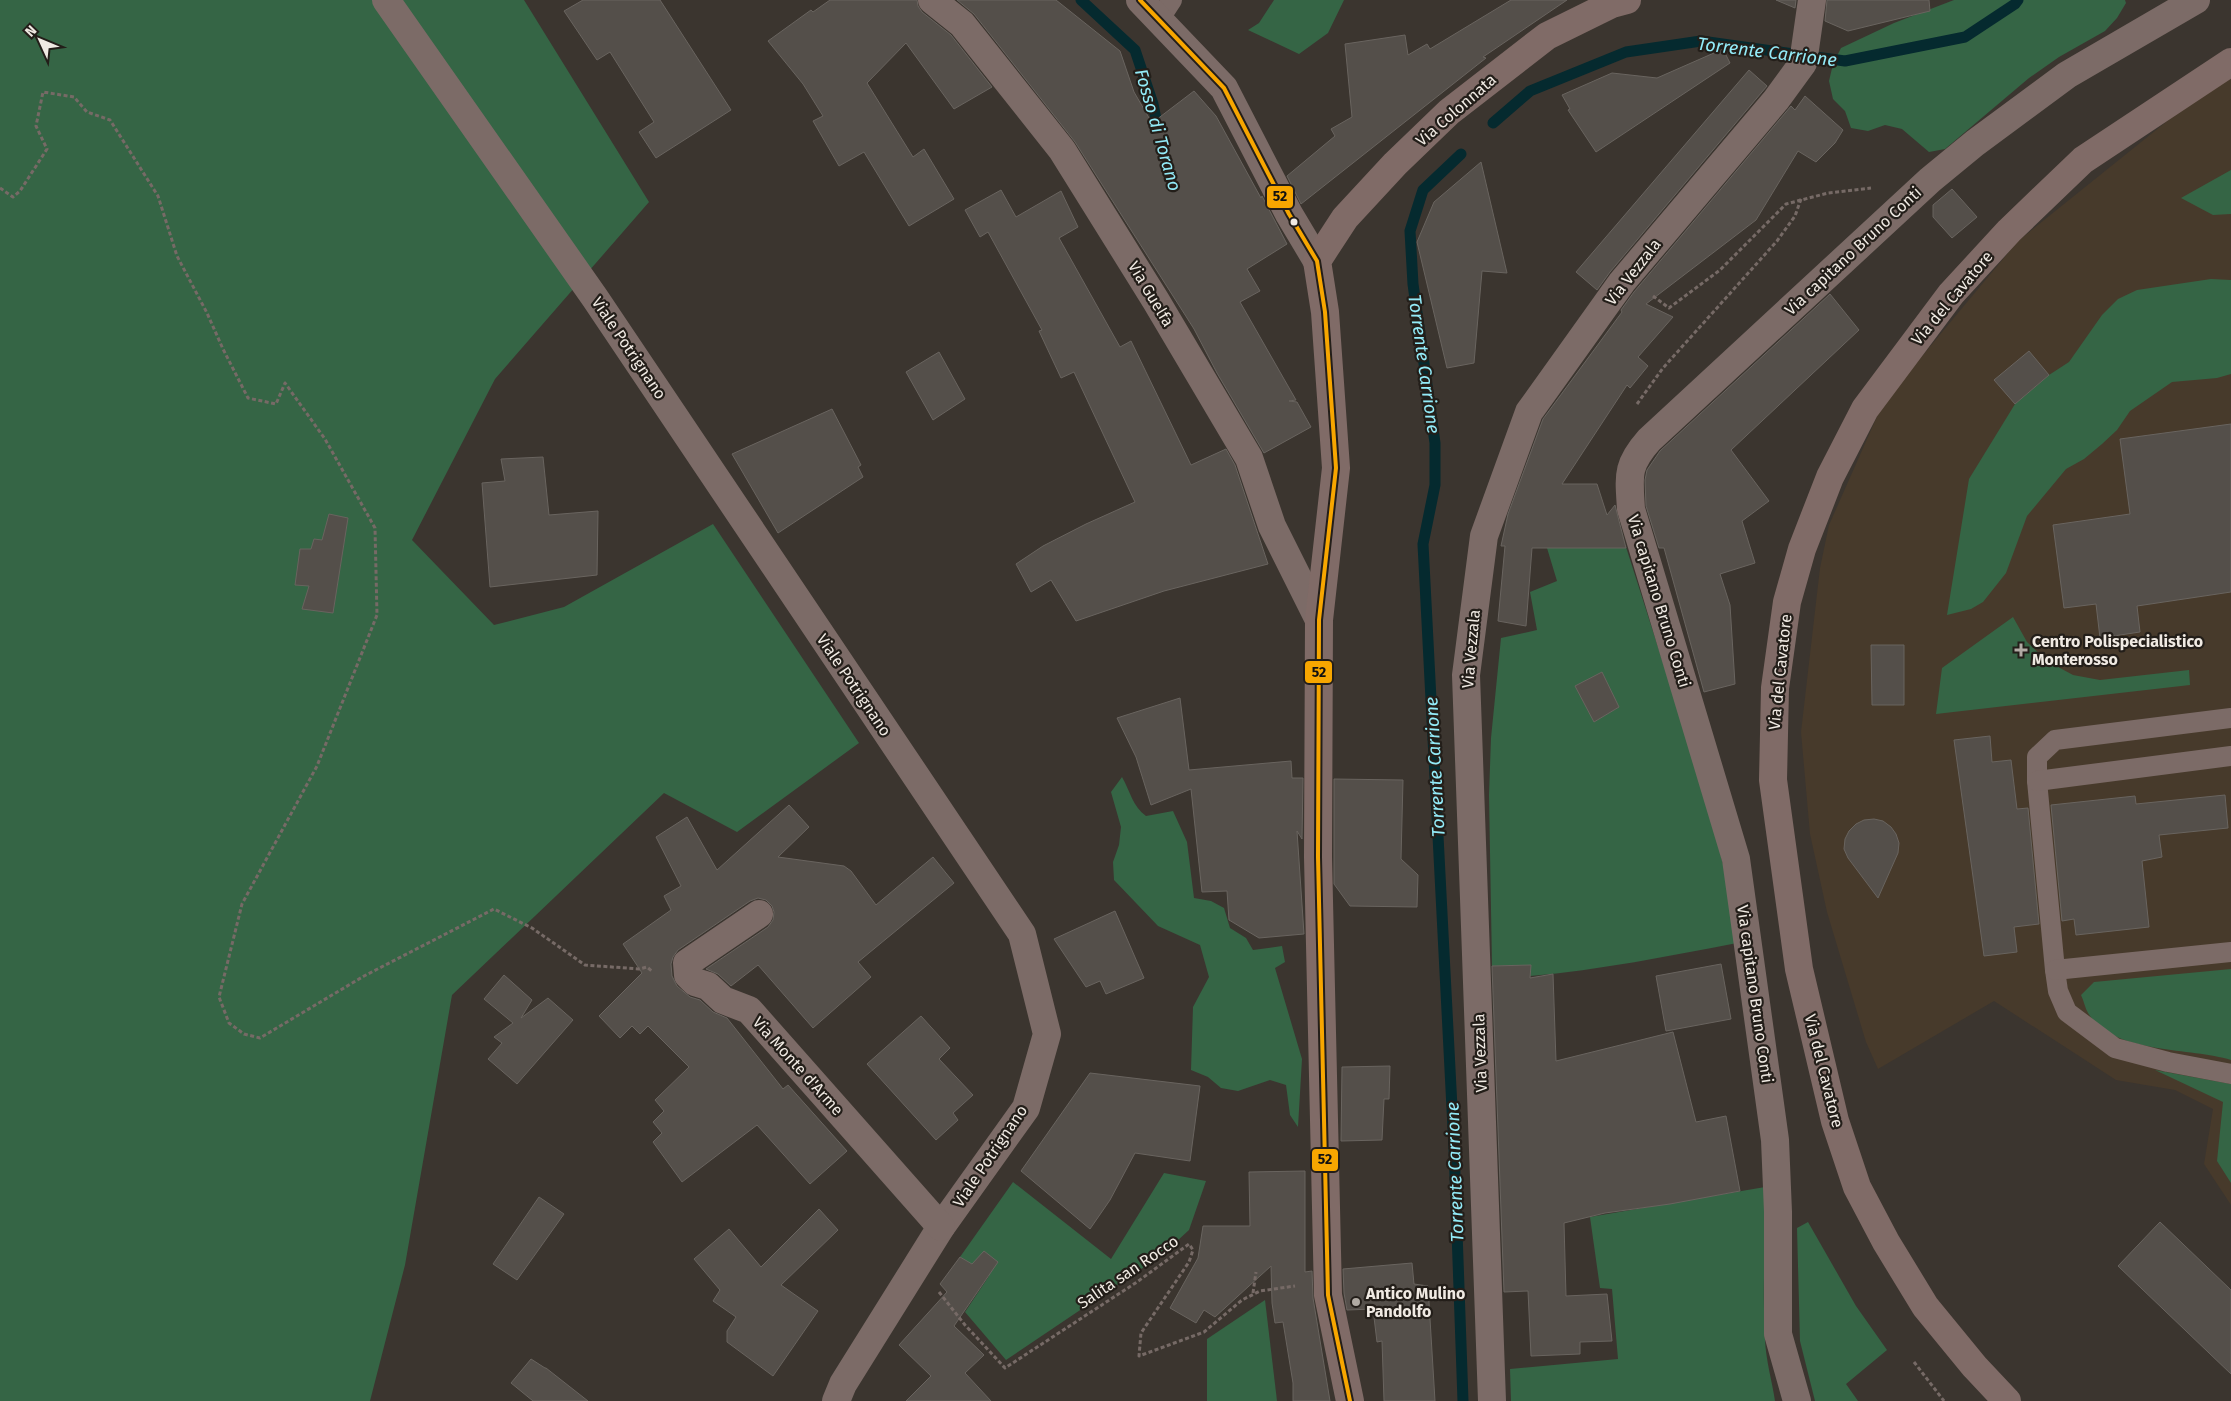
<svg xmlns="http://www.w3.org/2000/svg" width="2231" height="1401" viewBox="0 0 2231 1401" font-family="'Fira Sans',sans-serif">
  <rect width="100%" height="100%" fill="#3b352f"/>
  <!-- built -->
  <path fill="#473a2b" d="M2231,73V1205L2204,1164L2213,1109L2175,1090L2116,1080L1994,1001L1878,1069L1866,1042L1827,912L1810,834L1801,732L1820,568L1829,525L1883,403L2018,241L2186,106Z"/>
  <!-- green -->
  <g fill="#356545">
    <path d="M0,0H524L649,202L495,379L412,540L494,625L564,607L713,524L859,743L737,832L664,793L452,995L405,1265L370,1401H0Z"/>
    <path d="M1274,0H1344L1328,33L1299,54L1248,30L1259,23Z"/>
    <path d="M1954,0H2125L2126,3L2117,18L2105,31L2059,57L2029,78L1945,149L1929,152L1902,129L1885,125L1868,131L1851,128L1845,111L1833,99L1829,81L1833,64L1841,48L1894,23Z"/>
    <path d="M2231,170V214L2213,215L2181,198Z"/>
    <path d="M2211,279L2231,280V374L2217,378L2172,382L2130,411L2117,430L2102,444L2084,459L2066,469L2027,516L2006,573L1983,602L1971,609L1947,615L1969,479L2015,404L2049,375L2069,362L2102,315L2118,299L2137,290Z"/>
    <path d="M1626,547L1706,797L1726,876L1737,943C1669,956 1600,970 1530,976L1531,965L1492,966L1489,795L1491,738L1501,638L1537,630L1530,592L1557,581L1547,548Z"/>
    <path d="M2013,617L2027,642L2047,661L2073,675L2100,680L2189,670L2190,685L1936,714L1942,668Z"/>
    <path d="M1122,777C1130,791 1133,807 1146,816L1173,811L1187,842L1194,898L1211,901L1224,908L1230,928L1246,938L1253,950L1282,946L1285,962L1275,968L1302,1059L1298,1127L1290,1115L1286,1085L1270,1080L1238,1091L1221,1088L1208,1077L1191,1070L1193,1007L1209,977L1200,945L1158,926L1114,880L1113,862L1119,845L1121,827L1111,792Z"/>
    <path d="M2231,969V1060C2190,1047 2114,1055 2088,1013C2085,1008 2084,1001 2081,995L2094,982Z"/>
    <path d="M2155,1070L2231,1084V1183L2217,1161L2223,1102Z"/>
    <path d="M1164,1173L1206,1181L1189,1230L1176,1242L1150,1263L1006,1360L965,1312L989,1276L960,1257L1013,1182L1111,1259Z"/>
    <path d="M1765,1187C1766,1238 1762,1289 1765,1340C1766,1361 1772,1381 1775,1401H1511L1510,1369L1618,1359L1612,1289L1600,1288L1590,1217Z"/>
    <path d="M1808,1222L1856,1306L1887,1350L1846,1384L1858,1401H1815L1800,1341L1797,1228Z"/>
    <path d="M1265,1300L1277,1401H1207V1339Z"/>
  </g>
  <g fill="none" stroke-linecap="round" stroke-linejoin="round">
    <!-- stream -->
    <g stroke="#052a2f" stroke-width="11">
      <path d="M1081,0L1135,50L1153,104L1159,134"/>
      <path d="M1493,123L1530,91L1626,52L1701,41L1845,61L1965,37L2015,4L2018,0"/>
      <path d="M1461,154L1423,190L1410,231L1413,284L1435,443V485L1423,544L1454,1147L1463,1401"/>
    </g>
  </g>
  <!-- building -->
  <g fill="#544f4a" stroke="#69645f">
    <path d="M583,0H660L731,110L656,158L639,132L654,122L610,52L597,60L564,11Z"/>
    <path d="M830,0H917L918,6L922,12L951,35L992,87L954,109L906,43L867,83L913,157L924,149L954,199L909,226L864,152L839,166L813,121L823,116L803,84L768,41L811,10L813,12Z"/>
    <path d="M957,0H1056L1120,51L1134,92L1152,123L1194,91L1216,116L1261,198L1262,196L1287,244L1247,269L1260,291L1240,302L1296,400L1289,401L1297,402L1311,427L1264,453L1217,373L1194,329L1075,142L974,14Z"/>
    <path d="M1511,0H1567L1483,57L1486,58L1301,204L1287,176L1335,136L1331,129L1352,117L1345,44L1405,35L1408,55L1427,44L1430,49Z"/>
    <path d="M1776,0H1796L1795,8Z"/>
    <path d="M1827,0H1929L1930,11L1848,31L1825,21Z"/>
    <path d="M1723,49L1730,63L1596,152L1568,110L1570,109L1562,95L1612,73L1657,78Z"/>
    <path d="M1749,70L1767,86L1610,272L1597,290L1576,272Z"/>
    <path d="M1805,96L1843,130L1835,143L1816,162L1798,151L1756,220L1646,304L1673,317L1638,357L1648,366L1630,388L1627,385L1562,484H1597L1607,515L1615,505L1626,548H1532L1526,626L1498,621L1505,546H1501L1508,514L1543,419L1622,312L1621,310L1634,292L1791,106L1795,110Z"/>
    <path d="M1481,162L1507,273L1482,271L1474,363L1447,368L1417,242L1434,202Z"/>
    <path d="M1952,189L1977,217L1952,238L1933,217V205Z"/>
    <path d="M1001,190L1016,217L1061,191L1078,227L1059,238L1120,347L1131,341L1191,465L1226,449L1235,465L1268,564L1164,591L1076,621L1051,580L1031,592L1016,564L1043,546L1086,524L1135,502L1074,372L1061,378L1039,331L1042,330L988,232L980,237L965,210Z"/>
    <path d="M1830,294L1859,330L1731,450L1769,501L1742,521L1755,563L1720,574L1730,605L1735,684L1704,692L1664,548H1659L1646,506L1645,480L1647,470L1660,451Z"/>
    <path d="M2029,351L2049,375L2015,404L1994,380Z"/>
    <path d="M939,352L965,399L933,420L906,372Z"/>
    <path d="M832,409L861,465L858,467L863,477L778,533L732,454Z"/>
    <path d="M2231,424V592L2137,606L2140,632L2100,638L2096,604L2064,608L2053,525L2130,514L2120,439Z"/>
    <path d="M543,457L549,515L598,511L597,575L490,587L482,483L505,481L501,459Z"/>
    <path d="M329,514L348,518L333,613L302,609L309,586L295,585L300,549H311L314,539L322,540Z"/>
    <path d="M1871,645H1904V705H1872Z"/>
    <path d="M1602,672L1619,707L1594,722L1575,686Z"/>
    <path d="M1180,698L1189,770L1291,761L1292,778H1303L1302,839L1297,831L1304,934L1259,938L1229,920L1227,891L1202,892L1191,789L1151,805L1136,757L1117,718Z"/>
    <path d="M1990,736L1992,762L2011,760L2017,809L2028,808L2039,924L2014,927L2017,952L1984,956L1954,740Z"/>
    <path d="M1334,779L1403,780L1401,859L1418,875L1417,907L1350,906L1334,884Z"/>
    <path d="M2225,795L2228,828L2159,835L2162,857L2142,861L2149,927L2076,935L2074,919L2062,921L2051,805L2135,796L2136,804Z"/>
    <path d="M789,805L809,827L778,857L844,866L851,871L876,905L933,857L954,883L858,962L871,977L813,1028L758,965L731,986L718,974L706,969L768,927L773,920L774,912L772,906L766,900L758,898L750,901L678,950L673,957L671,964L672,976L677,986L690,997L700,1000L713,1012L727,1018L783,1089L788,1085L847,1151L810,1184L757,1125L682,1182L653,1142L662,1133L653,1122L664,1111L655,1100L689,1067L648,1026L640,1034L632,1026L620,1038L599,1016L642,973L623,944L671,910L664,896L681,886L656,837L687,817L717,870Z"/>
    <path d="M1874,819L1883,821L1891,827L1896,834L1899,843L1898,853L1878,898L1848,858L1844,849L1845,839L1849,831L1856,824L1864,820Z"/>
    <path d="M1115,911L1144,978L1106,994L1100,981L1086,987L1054,939Z"/>
    <path d="M1721,964L1731,1019L1666,1031L1656,976Z"/>
    <path d="M1531,965L1530,978L1553,974L1556,1061L1673,1032L1696,1122L1726,1116L1740,1191L1670,1204L1605,1213L1564,1223L1566,1296L1607,1294L1612,1341L1580,1342V1354L1531,1356L1528,1291L1504,1292L1492,966Z"/>
    <path d="M504,975L532,1000L521,1018L548,998L573,1020L517,1084L488,1059L502,1043L494,1037L513,1023L484,999Z"/>
    <path d="M921,1016L950,1048L939,1059L973,1095L953,1113L958,1120L936,1140L867,1064Z"/>
    <path d="M1390,1066L1389,1099H1384L1382,1140L1341,1141L1342,1067Z"/>
    <path d="M1090,1073L1200,1086L1190,1161L1135,1153L1110,1200L1090,1229L1021,1171Z"/>
    <path d="M1305,1171V1272L1312,1271L1313,1298L1330,1401H1293V1383L1283,1322L1275,1323L1272,1303L1271,1266L1215,1317L1204,1310L1196,1323L1170,1308L1198,1258L1203,1226H1250L1249,1172Z"/>
    <path d="M539,1197L564,1214L517,1280L493,1264Z"/>
    <path d="M819,1209L838,1230L781,1285L818,1311L773,1376L727,1342V1331L736,1317L713,1301L720,1290L694,1259L729,1229L761,1267Z"/>
    <path d="M2160,1222L2231,1290V1374L2118,1266Z"/>
    <path d="M984,1251L998,1262L954,1326L984,1355L965,1373L991,1401H906L931,1376L899,1345L947,1292L940,1284L960,1257L972,1264Z"/>
    <path d="M1412,1263L1414,1284L1428,1286L1435,1401H1384L1382,1341L1377,1342L1373,1309L1347,1310L1344,1293L1343,1269Z"/>
    <path d="M531,1359L545,1368H546L588,1401H533L511,1383Z"/>
  </g>
  <g fill="none" stroke-linecap="round" stroke-linejoin="round">
    <!-- path -->
    <g stroke="#766a66" stroke-width="3" stroke-dasharray="4 2.5" stroke-linecap="butt">
      <path d="M0,188L13,197L20,191L47,149L36,126L43,92L74,97L87,112L110,120L158,196L177,256L207,313L223,349L248,398L276,404L285,383L325,439L375,528L377,615L317,766L242,904L219,997L229,1023L244,1034L260,1038L364,976L494,909L532,928L585,965L639,969L647,967L653,972"/>
      <path d="M1653,296L1669,308L1720,270L1786,204L1828,193L1871,188"/>
      <path d="M1637,404L1663,368L1777,241L1795,216L1801,199"/>
      <path d="M939,1292L965,1325L1005,1368L1137,1282L1189,1244L1193,1250L1189,1262L1141,1333L1139,1356L1204,1332L1242,1300L1260,1291L1295,1286"/>
      <path d="M1253,1293L1256,1272"/>
      <path d="M1914,1362L1944,1401"/>
    </g>
    <!-- lane -->
    <g stroke="#7c6b67" stroke-width="20">
      <path d="M1159,20L1172,0"/>
      <path d="M2231,718L2055,740L2037,757V781L2055,970L2058,991L2067,1012L2115,1048L2168,1062L2231,1074"/>
      <path d="M2037,781L2231,756"/>
      <path d="M2055,970L2231,952"/>
    </g>
    <!-- street -->
    <g stroke="#7c6b67" stroke-width="28">
      <path d="M386,0L595,298L1022,934L1047,1034L1026,1108L941,1227L843,1384L836,1401"/>
      <path d="M932,0L962,24L1062,150L1156,301L1249,458L1272,526L1319,620"/>
      <path d="M1140,0L1224,88L1289,214L1317,261"/>
      <path d="M759,914L687,963L688,975L695,982L708,986L723,1000L749,1010L941,1227"/>
      <path d="M1492,1401L1466,675L1484,536L1529,412L1622,282L1776,100L1803,63L1812,0"/>
      <path d="M1797,1401L1778,1334V1212L1775,1140L1736,859L1631,509C1629,476 1626,466 1649,440L1930,180L1975,143L2067,75L2196,0"/>
    </g>
    <!-- secondary -->
    <g stroke="#806b67" stroke-width="28">
      <path d="M1350,1401L1328,1295L1318,857L1319,620L1336,468L1325,312L1317,261L1345,218L1395,164L1449,112L1547,36L1612,4L1627,0"/>
      <path d="M2007,1401L1975,1367L1925,1306L1886,1242L1857,1187L1835,1121L1799,969L1773,780L1775,688L1787,602L1802,549L1830,477L1865,409L1951,294L2009,231L2083,160L2231,62"/>
    </g>
    <defs>
      <path id="bus-1" d="M1140,0L1224,88L1289,214L1317,261L1325,312L1336,468L1319,620L1318,857L1328,1295L1350,1401"/>
    </defs>
    <!-- bus-1 casing -->
    <use href="#bus-1" stroke="#231e19" stroke-width="8"/>
    <!-- bus-1 -->
    <use href="#bus-1" stroke="#f7a600" stroke-width="4"/>
  </g>
  <!-- markers -->
  <circle fill="#f0eae3" stroke="#231e19" stroke-width="2" cx="1294" cy="222" r="4.5"/>
  <g fill="#b1aba4" stroke="#231e19" stroke-width="2">
    <path d="M2018.5 642.5h5v5h5v5h-5v5h-5v-5h-5v-5h5z"/>
    <circle cx="1356" cy="1302" r="5"/>
  </g>
  <g text-anchor="middle" dominant-baseline="central" stroke-width="4.5" stroke-linejoin="round" paint-order="stroke">
    <!-- street labels -->
    <g font-size="16" fill="#f0eae3" stroke="#231e19">
      <text transform="translate(1456 110) rotate(-41)">Via Colonnata</text>
      <text transform="translate(1853 251) rotate(-43)">Via capitano Bruno Conti</text>
      <text transform="translate(1633 272) rotate(-52)">Via Vezzala</text>
      <text transform="translate(1151 294) rotate(59)">Via Guelfa</text>
      <text transform="translate(1952 298) rotate(-50)">Via del Cavatore</text>
      <text transform="translate(629 348) rotate(56)">Viale Potrignano</text>
      <text transform="translate(1659 601) rotate(73)">Via capitano Bruno Conti</text>
      <text transform="translate(1471 649) rotate(-85)">Via Vezzala</text>
      <text transform="translate(1780 672) rotate(-84)">Via del Cavatore</text>
      <text transform="translate(854 685) rotate(56)">Viale Potrignano</text>
      <text transform="translate(1755 994) rotate(82)">Via capitano Bruno Conti</text>
      <text transform="translate(1480 1053) rotate(-92)">Via Vezzala</text>
      <text transform="translate(798 1066) rotate(48)">Via Monte d'Arme</text>
      <text transform="translate(1824 1071) rotate(76)">Via del Cavatore</text>
      <text transform="translate(990 1156) rotate(-56)">Viale Potrignano</text>
      <text transform="translate(1128 1272) rotate(-34)">Salita san Rocco</text>
    </g>
    <!-- poi labels -->
    <g font-size="16" font-weight="bold" fill="#f0eae3" stroke="#231e19" text-anchor="start">
      <text x="2032" y="641">Centro Polispecialistico<tspan x="2032" dy="18">Monterosso</tspan></text>
      <text x="1366" y="1293">Antico Mulino<tspan x="1366" dy="18">Pandolfo</tspan></text>
    </g>
    <!-- water labels -->
    <g font-size="18" font-style="italic" fill="#93ebf8" stroke="#231e19">
      <text transform="translate(1767 52) rotate(7)">Torrente Carrione</text>
      <text transform="translate(1158 130) rotate(74)">Fosso di Torano</text>
      <text transform="translate(1424 364) rotate(82)">Torrente Carrione</text>
      <text transform="translate(1435 767) rotate(-93)">Torrente Carrione</text>
      <text transform="translate(1455 1172) rotate(-92)">Torrente Carrione</text>
    </g>
  </g>
  <g stroke="#231e19" stroke-width="2">
    <rect x="1266" y="185" width="28" height="24" rx="5" fill="#f7a600"/>
    <rect x="1304" y="660" width="29" height="24" rx="5" fill="#f7a600"/>
    <rect x="1311" y="1148" width="28" height="24" rx="5" fill="#f7a600"/>
  </g>
  <g font-size="14" text-anchor="middle" font-weight="bold" fill="#111">
    <text x="1280" y="201">52</text>
    <text x="1319" y="677">52</text>
    <text x="1325" y="1164">52</text>
  </g>
  <!-- north arrow -->
  <g transform="translate(40 40) rotate(314)" stroke="#231e19" stroke-width="4" paint-order="stroke">
  <path d="M0-4L9 19L0 12L-9 19Z" fill="#f0eae3"/>
  <text y="-8" font-size="14" font-weight="bold" text-anchor="middle" fill="#f0eae3">N</text>
  </g>
</svg>
